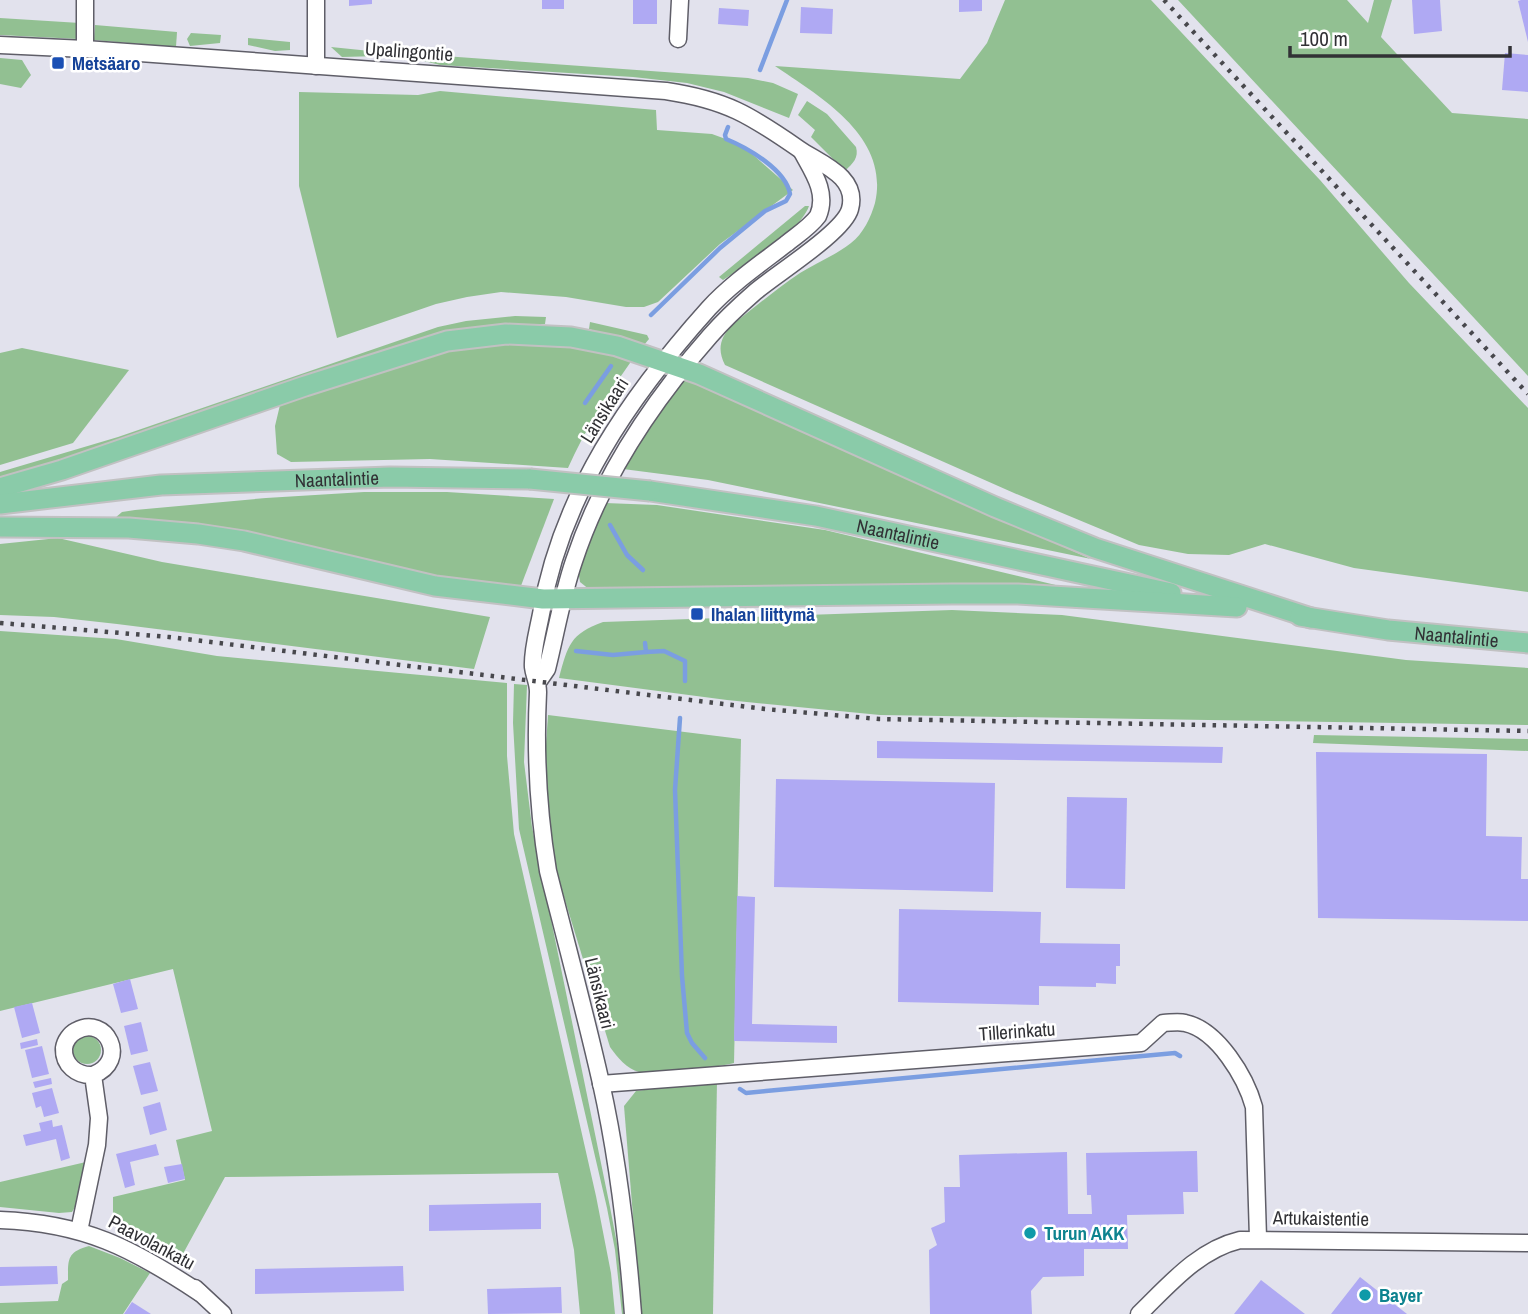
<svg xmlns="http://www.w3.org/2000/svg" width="1528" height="1314" viewBox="0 0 1528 1314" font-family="'Archivo Narrow',sans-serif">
  <rect width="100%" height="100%" fill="#e2e2ed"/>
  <!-- green -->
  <g fill="#92c092">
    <path d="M1005,0H1151L1320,180L1409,283L1528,408V592L1354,568L1265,544L1229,555L1188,554L1139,545L1014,493L725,365C717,349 720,338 732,325C754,308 776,289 800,273C816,263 836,255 851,243C863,234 871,217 875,203C890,137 822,98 775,66L960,79L987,43Z"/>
    <path d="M1178,0H1347L1368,23L1374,0H1392L1381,37L1452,113L1528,119V376Z"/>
    <path d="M0,18L80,23L78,39L0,35Z"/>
    <path d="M95,25L177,32L176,47L94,40Z"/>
    <path d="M191,33L221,35L220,43L190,46L187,39Z"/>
    <path d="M248,38L290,42V50L275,51L248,45Z"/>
    <path d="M331,47L380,52V56L342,57Z"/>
    <path d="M416,54L748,78L773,83L798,94L789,118L724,92L687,83L633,77L440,65L416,59Z"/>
    <path d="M0,58L22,60L31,75L21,88L0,84Z"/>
    <path d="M440,91L656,110L657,130L712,134L742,145L793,190L720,244L658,302L644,307H626L566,297L501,292L467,297L436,304L337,338L299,186V92L418,95Z"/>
    <path d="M807,101L827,114L856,147C859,158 853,163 845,171L811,137L815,130L798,115Z"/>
    <path d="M805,206H809C800,232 747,264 723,280L719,277Z"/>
    <path d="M515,316L546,317L545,324C498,324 454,331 408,343L78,456L0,478V472L118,437L438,327L466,321Z"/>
    <path d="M590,322L647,335L649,339L644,345H637L589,329Z"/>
    <path d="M519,342L591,348L630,359V363C606,397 585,430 568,468L430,459L291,462L277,454L275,426L280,405L436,351Z"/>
    <path d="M22,348L129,370L73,443L0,465V353Z"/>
    <path d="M686,380H694L786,424L1091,559L708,480L623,469L641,435L681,382Z"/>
    <path d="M364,492H447L554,499L519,591L485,587L117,520L115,518L122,512L135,510L266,498Z"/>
    <path d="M605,503L657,505L825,530L1064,587L995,585L590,590L580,582L578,570Z"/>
    <path d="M58,538L162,562L490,617L474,669L117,624L54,617L0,615V544Z"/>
    <path d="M952,610L1062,615L1406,660L1528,668V725L880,715L727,700L559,678C568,645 570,634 603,622Z"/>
    <path d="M0,631L116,639L217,656L507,683V756L514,834L596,1196L611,1273L615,1314H580L574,1250L558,1173L225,1177L179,1261L113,1220V1197L185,1180L176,1140L212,1131L173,969L0,1011Z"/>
    <path d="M514,684L527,685L524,762L532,827L610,1207L618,1249L624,1314H622L615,1250L607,1208L519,829L513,723Z"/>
    <path d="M548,715L741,739L734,1063C716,1067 655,1076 639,1072C627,1069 617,1057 610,1047L556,871L550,830L545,760Z"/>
    <path d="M1314,735L1528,739V751L1313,743Z"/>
    <circle cx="87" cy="1050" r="14"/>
    <path d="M717,1081L713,1314H641L624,1106L636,1091Z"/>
    <path d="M86,1162L78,1202L72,1212L59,1213L0,1207V1182Z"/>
    <path d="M89,1246L120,1258L150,1273L123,1314H0V1303L58,1301L62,1284L68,1280C68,1259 67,1252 89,1246Z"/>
  </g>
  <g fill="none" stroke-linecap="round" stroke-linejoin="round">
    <!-- stream -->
    <g stroke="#7b9ee1" stroke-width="4.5">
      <path d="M760,70L787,0"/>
      <path d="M651,315L720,248L765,211L786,201L790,194C786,170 748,148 726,139L725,135L728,127"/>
      <path d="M585,403L611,366"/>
      <path d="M610,525L627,555L643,570"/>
      <path d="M645,643L646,652L664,651L685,661V681"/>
      <path d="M576,651L613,655L646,652"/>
      <path d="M680,718L675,790L682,976L687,1033L692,1043L705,1058"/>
      <path d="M740,1089L746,1093L766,1091L1175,1053L1180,1056"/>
    </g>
  </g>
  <!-- building -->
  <g fill="#afa9f3">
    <path d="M349,0H372V4L349,6Z"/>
    <rect x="542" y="0" width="22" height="9"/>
    <rect x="633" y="0" width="24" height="24"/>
    <path d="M959,0H982V11L959,12Z"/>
    <path d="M1412,0H1440L1442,31L1414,34Z"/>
    <path d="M1521,0H1528V42L1518,1Z"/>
    <path d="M801,7L833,9L832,34L800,33Z"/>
    <path d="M719,8L749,10L748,26L718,24Z"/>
    <path d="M1505,53L1528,55V92L1502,90Z"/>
    <path d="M877,741L1223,747L1222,763L877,758Z"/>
    <path d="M1316,752L1487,754L1486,836L1522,837L1521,879H1528V921L1318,918Z"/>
    <path d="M776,779L995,783L993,892L774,887Z"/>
    <path d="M1067,797L1127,798L1125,889L1066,888Z"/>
    <path d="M737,896L755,897L752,1024L837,1026V1043L734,1041Z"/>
    <path d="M899,909L1041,912L1040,943L1120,944V966H1116V984L1096,983V987L1039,986V1005L898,1002Z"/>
    <path d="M130,979L138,1009L121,1013L113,984Z"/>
    <path d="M32,1003L40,1033L22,1038L14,1007Z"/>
    <path d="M141,1022L148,1051L131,1055L124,1026Z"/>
    <path d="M37,1039L38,1045L21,1049L20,1043Z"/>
    <path d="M42,1046L49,1074L32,1078L25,1050Z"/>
    <path d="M150,1062L158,1091L141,1095L133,1066Z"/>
    <path d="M51,1078L52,1084L35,1088L33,1082Z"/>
    <path d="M52,1088L59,1113L44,1117L41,1106L36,1108L32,1093Z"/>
    <path d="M160,1102L167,1130L150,1135L143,1107Z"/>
    <path d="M52,1120L53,1127L62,1125L70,1158L61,1161L56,1139L26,1146L23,1135L41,1131L39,1123Z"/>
    <path d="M156,1144L159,1155L130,1162L135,1185L125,1188L116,1154Z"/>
    <path d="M1197,1151L1198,1192H1183L1184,1214L1127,1215L1128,1249H1084V1276L1043,1277L1031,1291L1032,1314H930L929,1250L937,1245L931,1228L945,1222L944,1187H960L959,1155L1067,1152L1068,1214H1092L1091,1195H1087L1086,1153Z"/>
    <path d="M182,1164L185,1179L168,1183L164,1167Z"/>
    <path d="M541,1203V1229L429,1231V1205Z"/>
    <path d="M57,1266L58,1284L0,1286V1267Z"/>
    <path d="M403,1266L404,1291L255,1294V1269Z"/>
    <path d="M1360,1277L1407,1314H1331Z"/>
    <path d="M1261,1280L1305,1314H1234Z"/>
    <path d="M561,1287L562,1313L488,1314L487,1289Z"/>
    <path d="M132,1302L151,1314H124Z"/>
  </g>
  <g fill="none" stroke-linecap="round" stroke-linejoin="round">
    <defs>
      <g id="minor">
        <path d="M85,0V49"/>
        <path d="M316,0V66"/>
        <path d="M678,39L680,0"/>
        <path d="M0,45L85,49L666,91C726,100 750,115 799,149C819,163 859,176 850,209C844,232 776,274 755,292C739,306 724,320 710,336C651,403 602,476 574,561C562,596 556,633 547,669L538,682"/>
        <path d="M601,1084L1141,1043L1163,1023C1170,1023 1178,1021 1185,1023C1218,1030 1246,1078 1254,1107L1258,1238"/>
        <path d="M0,1220C84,1223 132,1248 200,1293"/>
        <path d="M79,1231L97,1145L99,1118L93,1075C130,1061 106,1014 76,1031C70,1034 65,1041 64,1048C63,1065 77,1076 93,1075"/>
        <path d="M195,1288L223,1314"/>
        <path d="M633,1314C627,1236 618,1159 601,1083C585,1012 566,942 548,871C538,811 535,753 538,692C538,682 534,676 533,667C532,651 538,630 541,614C561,495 630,396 709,308C731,284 760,264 786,244C797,235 810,227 818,216C828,193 813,172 802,152"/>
        <path d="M1139,1314C1169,1285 1198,1250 1240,1240L1528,1243"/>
      </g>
      <g id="major">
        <path d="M0,488L62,470L305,386L447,341L506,334L571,337L617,346L699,374L995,507L1095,548L1311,618"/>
        <path id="s1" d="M650,491L816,516L1171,593"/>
        <path id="s2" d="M0,504L161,485L390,477L530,479"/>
        <path d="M0,527L129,528L198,534L244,541L435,586L543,599L951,594H1018L1237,607"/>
        <path id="s3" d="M1300,616L1388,630L1528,643"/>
      </g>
    </defs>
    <!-- minor casing -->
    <use href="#minor" stroke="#5f5e68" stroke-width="19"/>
    <!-- major casing -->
    <use href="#major" stroke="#c1c1c2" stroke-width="23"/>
    <!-- minor -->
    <use href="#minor" stroke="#fff" stroke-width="16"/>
    <!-- major -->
    <use href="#major" stroke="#8acba9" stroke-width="19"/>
    <!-- rail -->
    <g stroke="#48484d" stroke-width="4.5" stroke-dasharray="3.5 7" stroke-linecap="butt">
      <path d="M1164,0L1528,394"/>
      <path d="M0,623L169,637L765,709L879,719L1528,731"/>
    </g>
    <defs>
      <path id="major-bridge" d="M530,479L650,491"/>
    </defs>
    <!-- major-bridge casing -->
    <use href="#major-bridge" stroke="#c1c1c2" stroke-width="23" stroke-linecap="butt"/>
    <!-- major-bridge -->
    <use href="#major-bridge" stroke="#8acba9" stroke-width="19"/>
  </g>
  <!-- markers -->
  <g fill="#1a4fb4" stroke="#fff" stroke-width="2.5">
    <rect x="51" y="56" width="14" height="14" rx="3.5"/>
    <rect x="690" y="607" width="14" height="14" rx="3.5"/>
  </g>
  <g fill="#0f9aa8" stroke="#fff" stroke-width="2.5">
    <circle cx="1030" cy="1233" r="7"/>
    <circle cx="1365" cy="1295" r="7"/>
  </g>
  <g text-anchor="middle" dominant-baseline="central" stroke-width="5" stroke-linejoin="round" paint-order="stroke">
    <!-- street labels -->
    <g font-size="19" fill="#313135" stroke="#fff">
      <text transform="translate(409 51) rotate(4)">Upalingontie</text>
      <text transform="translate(604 410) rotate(-58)">Länsikaari</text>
      <text stroke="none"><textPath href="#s2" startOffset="338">Naantalintie</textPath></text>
      <text stroke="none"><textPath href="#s1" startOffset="252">Naantalintie</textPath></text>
      <text stroke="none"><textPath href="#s3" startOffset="158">Naantalintie</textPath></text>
      <text transform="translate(600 993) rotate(76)">Länsikaari</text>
      <text transform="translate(1017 1031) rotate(-4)">Tillerinkatu</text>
      <text transform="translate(1321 1218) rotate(1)">Artukaistentie</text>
      <text transform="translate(152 1242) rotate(28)">Paavolankatu</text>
    </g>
    <!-- transit labels -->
    <g font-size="19" font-weight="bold" fill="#164399" stroke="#fff" text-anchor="start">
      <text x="72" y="63">Metsäaro</text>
      <text x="711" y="614">Ihalan liittymä</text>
    </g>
    <!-- culture labels -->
    <g font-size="19" font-weight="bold" fill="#0d838f" stroke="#fff" text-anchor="start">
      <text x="1044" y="1233">Turun AKK</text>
      <text x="1379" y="1295">Bayer</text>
    </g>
  </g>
  <!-- scale -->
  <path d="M1290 46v10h220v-10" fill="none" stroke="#313135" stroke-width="3.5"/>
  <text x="1300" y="46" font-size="21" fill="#313135" stroke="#ffffff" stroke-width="5" paint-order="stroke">100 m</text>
</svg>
